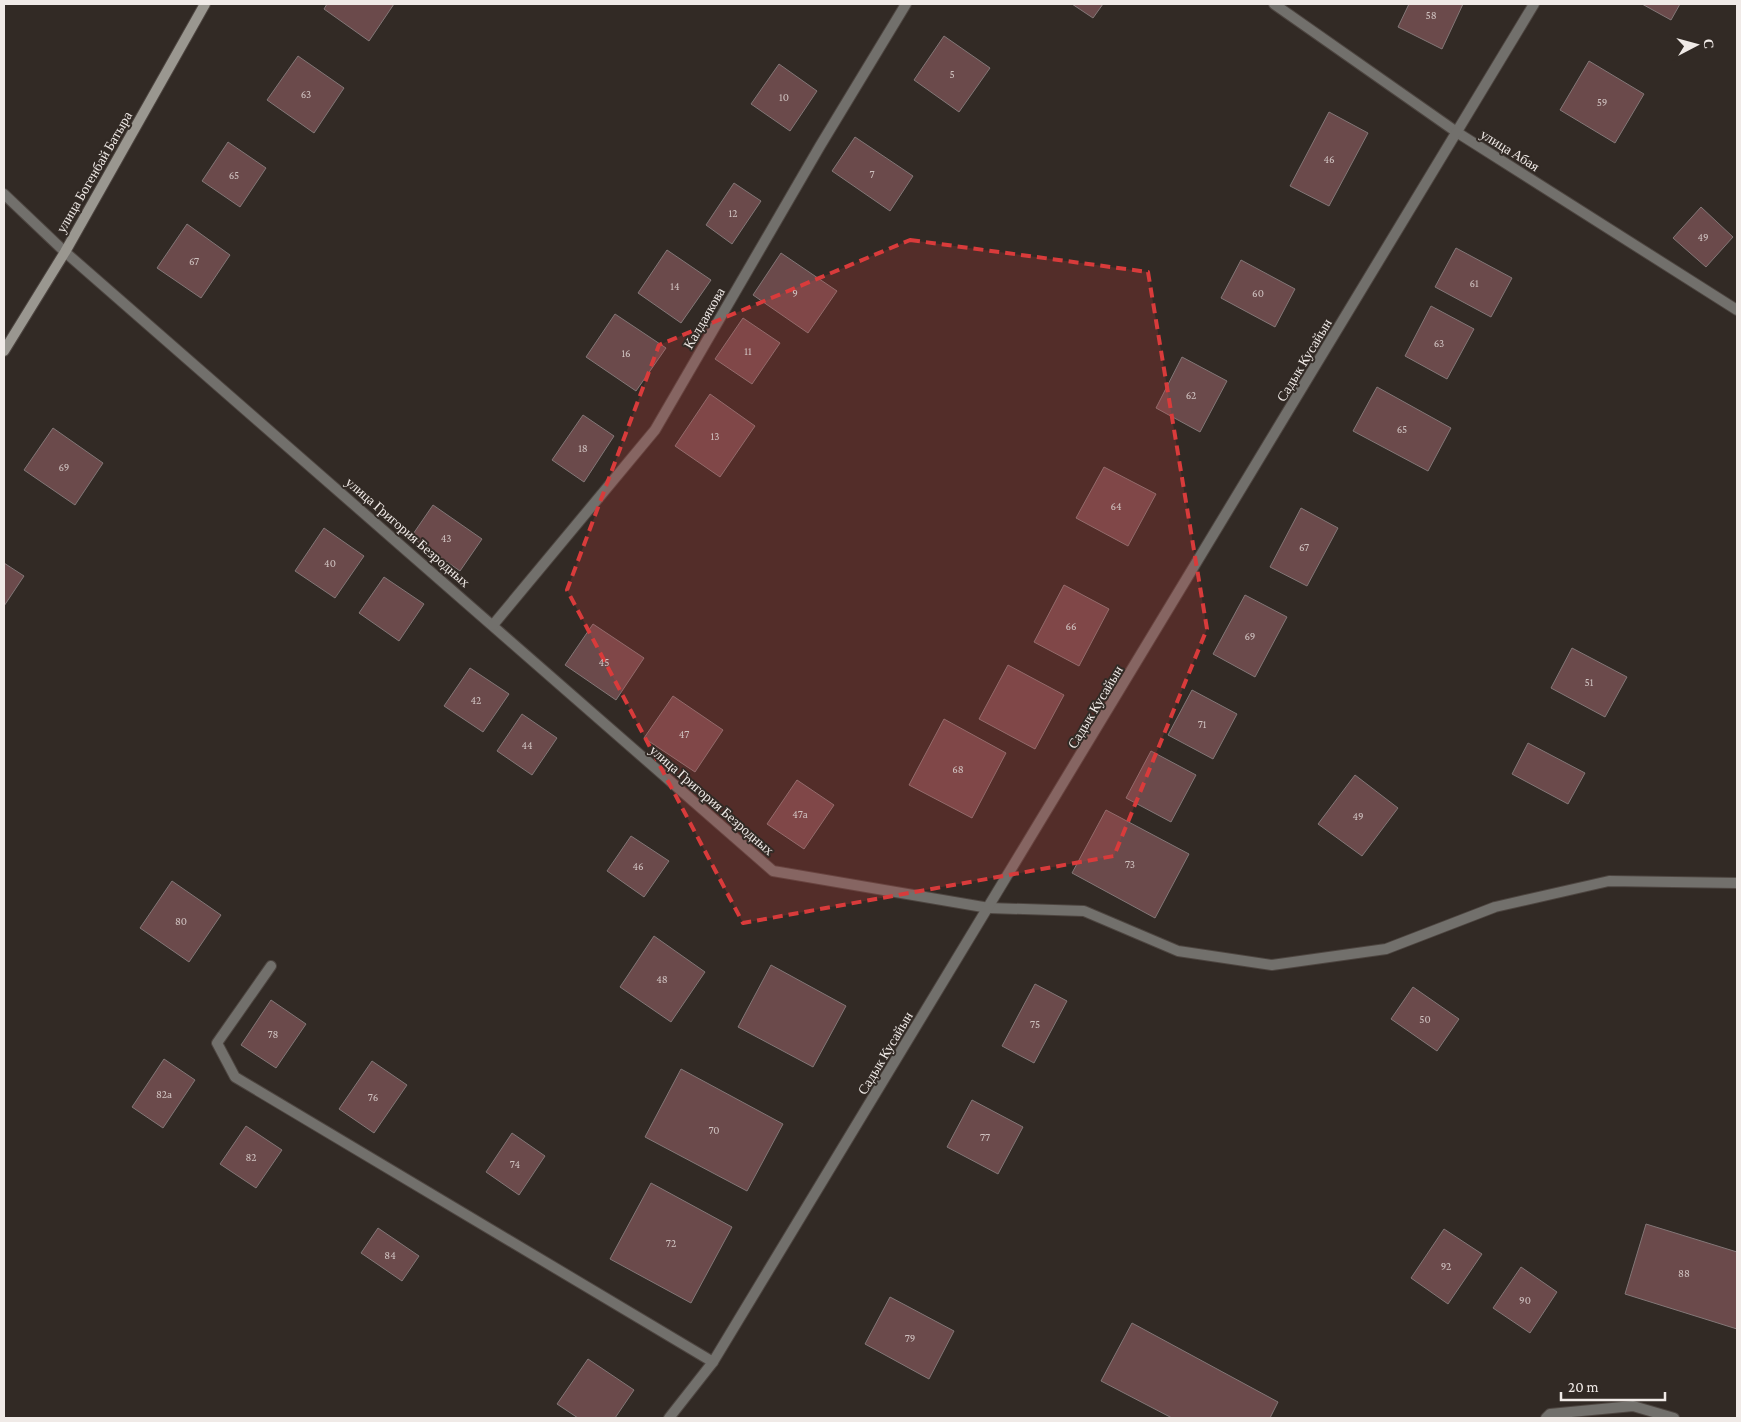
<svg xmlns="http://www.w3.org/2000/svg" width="1741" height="1422" viewBox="0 0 1741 1422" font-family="'Crimson Pro',serif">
  <rect width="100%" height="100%" fill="#322a25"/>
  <!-- building -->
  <g fill="#6b4a4b" stroke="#837777">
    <path d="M327,4H394L369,41L324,9Z"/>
    <path d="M1072,4H1103L1093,18Z"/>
    <path d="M1409,4H1463L1442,49L1398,27Z"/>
    <path d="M1642,4H1680L1671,20Z"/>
    <path d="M944,36L990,68L959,112L914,80Z"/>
    <path d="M298,56L344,88L314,133L267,100Z"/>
    <path d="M1589,61L1644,94L1615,143L1560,110Z"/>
    <path d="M779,64L817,91L790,131L751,104Z"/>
    <path d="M1329,112L1368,133L1329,206L1290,186Z"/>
    <path d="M855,137L913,176L890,211L832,171Z"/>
    <path d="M228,142L266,168L240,207L202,181Z"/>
    <path d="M734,183L761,201L732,244L706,225Z"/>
    <path d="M1701,207L1733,237L1706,267L1673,238Z"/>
    <path d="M187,224L230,255L201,298L157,268Z"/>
    <path d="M1456,248L1512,278L1491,317L1435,287Z"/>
    <path d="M667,250L711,280L681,323L638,293Z"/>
    <path d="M781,253L837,291L808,333L753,295Z"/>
    <path d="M1241,260L1295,289L1275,327L1221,298Z"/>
    <path d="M1431,306L1474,329L1447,379L1405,356Z"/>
    <path d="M615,314L666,348L636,391L586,357Z"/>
    <path d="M743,318L780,343L752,384L715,359Z"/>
    <path d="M1182,357L1227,381L1200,432L1156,408Z"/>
    <path d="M1377,387L1451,428L1428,471L1353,431Z"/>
    <path d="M710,394L755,426L720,477L675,446Z"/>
    <path d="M583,415L614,436L584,482L552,460Z"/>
    <path d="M53,428L103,463L75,505L24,470Z"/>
    <path d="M1104,467L1156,494L1128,546L1076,518Z"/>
    <path d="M433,505L482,539L460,571L411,537Z"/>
    <path d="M1301,508L1338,528L1307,586L1270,567Z"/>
    <path d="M324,528L364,556L335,598L295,571Z"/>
    <path d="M4,563L24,576L4,606Z"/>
    <path d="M384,577L424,604L399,641L359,613Z"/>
    <path d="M1064,585L1109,609L1079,666L1034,642Z"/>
    <path d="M1245,595L1287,617L1255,677L1213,654Z"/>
    <path d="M593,624L644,658L616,700L565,665Z"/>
    <path d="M1572,648L1627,677L1605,717L1551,688Z"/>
    <path d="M1008,665L1064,695L1035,749L979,719Z"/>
    <path d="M470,668L509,694L483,732L444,706Z"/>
    <path d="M1192,690L1237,714L1213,759L1168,735Z"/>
    <path d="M673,696L723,730L695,772L644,738Z"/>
    <path d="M522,714L557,738L532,775L497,751Z"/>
    <path d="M944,719L1006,753L972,818L909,785Z"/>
    <path d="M1528,743L1585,773L1568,804L1512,774Z"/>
    <path d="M1151,751L1196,775L1171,822L1126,798Z"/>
    <path d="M1355,775L1398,808L1362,856L1318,824Z"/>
    <path d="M797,780L834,805L804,849L767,824Z"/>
    <path d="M1106,810L1189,854L1155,918L1072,873Z"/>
    <path d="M631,836L669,861L644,897L607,871Z"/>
    <path d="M172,881L221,915L189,962L140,928Z"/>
    <path d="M654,936L705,972L671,1022L620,987Z"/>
    <path d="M771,965L846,1006L813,1067L738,1027Z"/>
    <path d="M1035,984L1067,1001L1034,1063L1002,1046Z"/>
    <path d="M1413,987L1459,1019L1437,1051L1391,1019Z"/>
    <path d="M271,1000L306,1024L276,1068L241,1045Z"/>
    <path d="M164,1059L195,1080L163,1128L132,1107Z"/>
    <path d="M372,1061L407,1085L374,1133L339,1109Z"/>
    <path d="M681,1069L783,1124L747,1191L645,1137Z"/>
    <path d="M972,1100L1023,1127L998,1174L947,1147Z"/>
    <path d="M246,1126L282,1150L256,1188L220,1164Z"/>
    <path d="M512,1133L545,1156L519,1195L486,1172Z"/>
    <path d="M651,1183L732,1227L691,1303L610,1259Z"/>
    <path d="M1646,1224L1737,1252V1329L1625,1294Z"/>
    <path d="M378,1228L419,1256L402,1281L361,1253Z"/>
    <path d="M1444,1229L1482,1254L1448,1304L1411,1278Z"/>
    <path d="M1521,1267L1557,1292L1530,1333L1493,1308Z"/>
    <path d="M890,1297L954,1331L929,1379L865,1344Z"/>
    <path d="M1132,1323L1278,1402L1270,1418H1172L1101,1381Z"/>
    <path d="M588,1359L634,1390L615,1418H578L557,1404Z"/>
  </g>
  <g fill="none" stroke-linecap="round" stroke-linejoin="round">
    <defs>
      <path id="lane" d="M1546,1418L1550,1414L1633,1406L1674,1418"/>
      <g id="street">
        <path d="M1274,4L1458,133L1737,310"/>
        <path d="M4,194L65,252L773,871L989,908L1084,911L1178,951L1272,965L1386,949L1495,907L1609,881L1737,883"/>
        <path d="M493,625L655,430L820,146L906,4"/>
        <path d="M271,966L217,1043L235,1077L713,1362"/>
        <path d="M669,1418L713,1362L1534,4"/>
      </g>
      <path id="secondary" d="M4,351L65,252L205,4"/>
    </defs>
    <!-- lane casing -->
    <use href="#lane" stroke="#4d4540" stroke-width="12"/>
    <!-- street casing -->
    <use href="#street" stroke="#4d4540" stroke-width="12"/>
    <!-- secondary casing -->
    <use href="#secondary" stroke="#4d4540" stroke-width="12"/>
    <!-- lane -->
    <use href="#lane" stroke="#72706c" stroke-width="10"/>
    <!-- street -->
    <use href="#street" stroke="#72706c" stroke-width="10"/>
    <!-- secondary -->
    <use href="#secondary" stroke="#9a9790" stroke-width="10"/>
  </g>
  <!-- marked area -->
  <path fill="#d93b3b" fill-opacity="0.2" stroke="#d93b3b" stroke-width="4" stroke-dasharray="10 6" stroke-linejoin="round" d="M910,240L1148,272L1207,629L1114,856L743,923L567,590L659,345Z"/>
  <g text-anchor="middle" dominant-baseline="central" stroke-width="4" stroke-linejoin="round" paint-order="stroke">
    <!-- number labels -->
    <g font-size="11" fill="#cfc2c0">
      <text x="1431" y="15">58</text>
      <text x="952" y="74">5</text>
      <text x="306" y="94">63</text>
      <text x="784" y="97">10</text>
      <text x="1602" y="102">59</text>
      <text x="1329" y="159">46</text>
      <text x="872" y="174">7</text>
      <text x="234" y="175">65</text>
      <text x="733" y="213">12</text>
      <text x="1703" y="237">49</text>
      <text x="194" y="261">67</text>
      <text x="1474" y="283">61</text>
      <text x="675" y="286">14</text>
      <text x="795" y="293">9</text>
      <text x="1258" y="293">60</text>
      <text x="1439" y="343">63</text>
      <text x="748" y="351">11</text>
      <text x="626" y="353">16</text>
      <text x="1191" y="395">62</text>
      <text x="1402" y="429">65</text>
      <text x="715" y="436">13</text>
      <text x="583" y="448">18</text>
      <text x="64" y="467">69</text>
      <text x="1116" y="506">64</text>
      <text x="446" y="538">43</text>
      <text x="1304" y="547">67</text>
      <text x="330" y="563">40</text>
      <text x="1071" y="626">66</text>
      <text x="1250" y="636">69</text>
      <text x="604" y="662">45</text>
      <text x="1589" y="682">51</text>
      <text x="476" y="700">42</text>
      <text x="1202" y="724">71</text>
      <text x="684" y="734">47</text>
      <text x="527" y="745">44</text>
      <text x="958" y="769">68</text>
      <text x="800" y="814">47а</text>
      <text x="1358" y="816">49</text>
      <text x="1130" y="864">73</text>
      <text x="638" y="866">46</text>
      <text x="181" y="921">80</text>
      <text x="662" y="979">48</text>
      <text x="1425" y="1019">50</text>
      <text x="1035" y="1024">75</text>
      <text x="273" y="1034">78</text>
      <text x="164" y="1094">82а</text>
      <text x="373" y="1097">76</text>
      <text x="714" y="1130">70</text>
      <text x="985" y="1137">77</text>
      <text x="251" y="1157">82</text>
      <text x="515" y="1164">74</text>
      <text x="671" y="1243">72</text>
      <text x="390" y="1255">84</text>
      <text x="1446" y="1266">92</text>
      <text x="1684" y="1273">88</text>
      <text x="1525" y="1300">90</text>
      <text x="910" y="1338">79</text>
    </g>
    <!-- street labels -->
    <g font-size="14" fill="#f0eae7" stroke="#322a25">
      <text transform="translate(1510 150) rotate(32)">улица Абая</text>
      <text transform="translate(94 172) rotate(-60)">улица Богенбай Батыра</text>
      <text transform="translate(704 318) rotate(-60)">Калдаякова</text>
      <text transform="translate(1304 360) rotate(-59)">Садык Кусайын</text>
      <text transform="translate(408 532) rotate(41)">улица Григория Безродных</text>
      <text transform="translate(1095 707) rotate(-59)">Садык Кусайын</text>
      <text transform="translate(712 800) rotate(41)">улица Григория Безродных</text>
      <text transform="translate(885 1053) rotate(-59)">Садык Кусайын</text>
    </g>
  </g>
  <!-- border -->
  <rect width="1741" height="1422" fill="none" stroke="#f0eae7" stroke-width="10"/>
  <!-- north arrow -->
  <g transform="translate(1696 45) rotate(84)" stroke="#322a25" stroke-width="4" paint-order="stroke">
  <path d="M0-4L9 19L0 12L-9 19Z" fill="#f0eae7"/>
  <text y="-8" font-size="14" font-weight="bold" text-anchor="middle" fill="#f0eae7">С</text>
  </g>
  <!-- scale -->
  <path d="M1561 1392v8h104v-8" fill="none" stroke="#f0eae7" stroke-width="2.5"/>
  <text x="1568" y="1392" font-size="15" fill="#f0eae7" stroke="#322a25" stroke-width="4" paint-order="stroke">20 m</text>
</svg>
